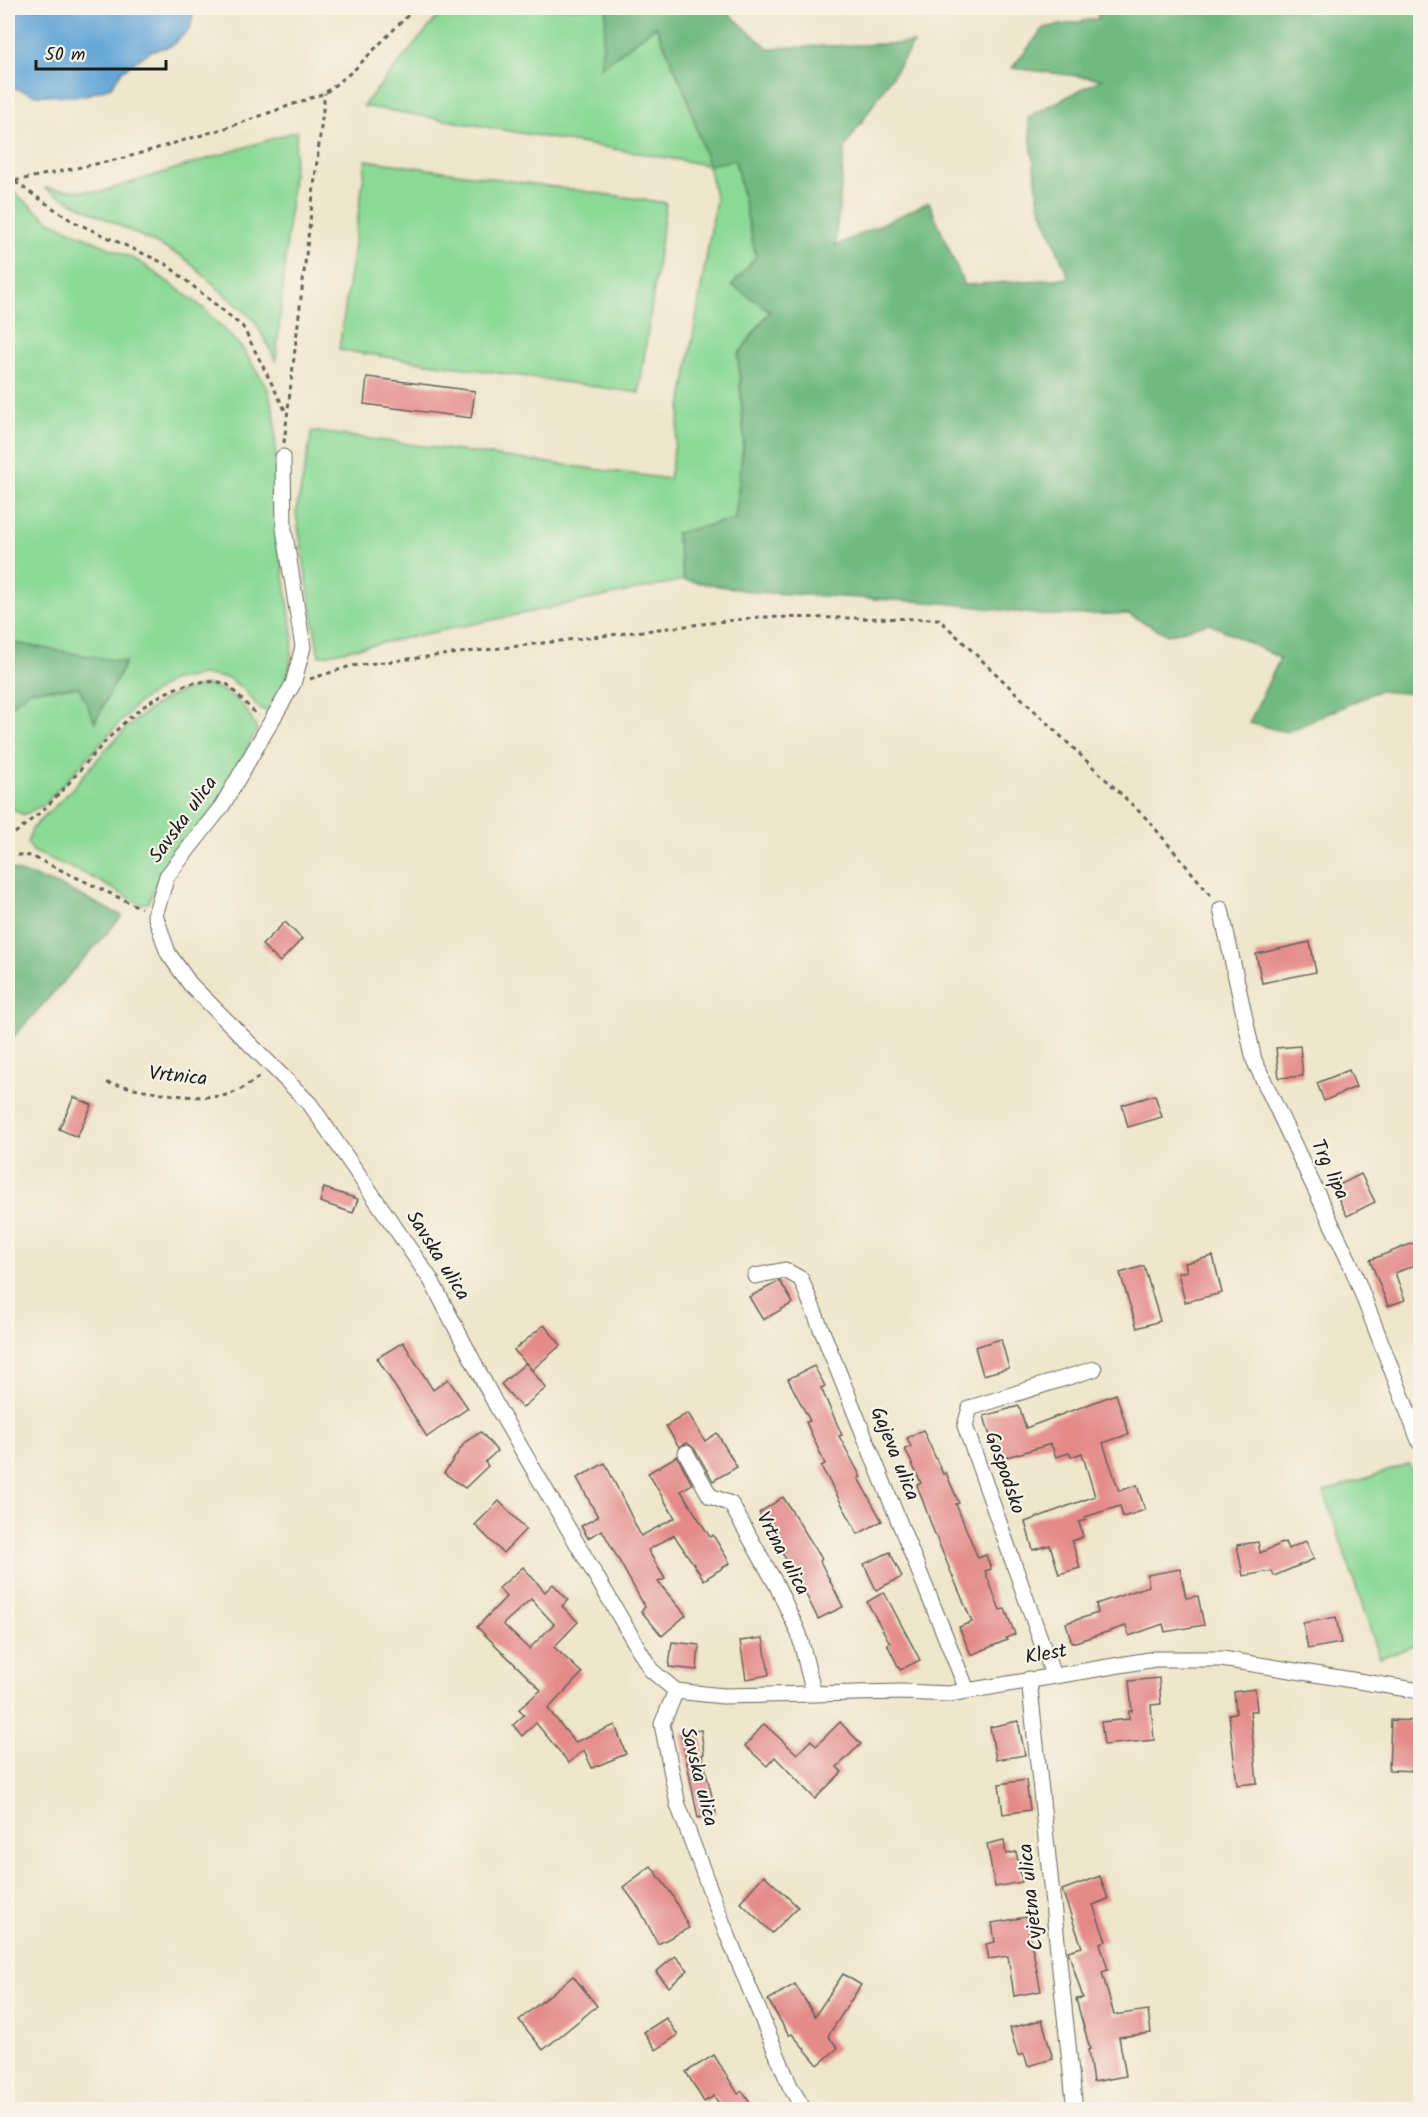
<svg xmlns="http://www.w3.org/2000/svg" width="1428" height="2117" viewBox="0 0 1428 2117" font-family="Kalam,sans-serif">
  <rect width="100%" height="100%" fill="#f7f3e8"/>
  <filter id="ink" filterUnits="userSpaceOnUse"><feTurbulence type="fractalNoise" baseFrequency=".0167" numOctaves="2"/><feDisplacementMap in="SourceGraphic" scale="12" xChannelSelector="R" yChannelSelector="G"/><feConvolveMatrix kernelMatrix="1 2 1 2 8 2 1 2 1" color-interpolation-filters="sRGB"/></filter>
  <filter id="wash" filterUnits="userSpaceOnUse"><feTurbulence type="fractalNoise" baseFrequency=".008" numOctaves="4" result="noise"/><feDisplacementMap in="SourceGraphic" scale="24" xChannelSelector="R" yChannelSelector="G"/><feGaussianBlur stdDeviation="1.35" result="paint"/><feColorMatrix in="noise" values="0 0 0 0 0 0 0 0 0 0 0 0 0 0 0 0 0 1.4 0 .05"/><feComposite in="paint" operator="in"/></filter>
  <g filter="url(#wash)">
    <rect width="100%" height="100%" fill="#eee6ca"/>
    <!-- green -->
    <g fill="#8bd997" stroke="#547a5a" stroke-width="1.5">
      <path d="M445,8H607L601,67L656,26L687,97L706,159H735L756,257L770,311L738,355L744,438L735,519L676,533L684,580L319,656L296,513L312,431L669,479L716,200L708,165L363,106Z"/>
      <path d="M297,131L276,361L255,321L183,257L44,188L101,192Z"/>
      <path d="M366,160L666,203L639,393L339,350Z"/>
      <path d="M8,188L50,221L140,262L201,306L242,348L268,389L275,418L277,529L293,636L289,673L270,712L260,709L245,691L229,678L202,675L171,681L138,703L44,805L23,815L8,806V708L30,690L79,687L95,721L125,663L8,642Z"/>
      <path d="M207,685C234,692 246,705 257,730L220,800L159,878L148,903L140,904L86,874L34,852L27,843L32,829C43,816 56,806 68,793C107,750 145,694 207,685Z"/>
      <path d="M1409,1464L1420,1499V1644L1380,1658L1324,1492Z"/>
    </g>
    <!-- forest -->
    <g fill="#70b980" stroke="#466a4e" stroke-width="1.5">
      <path d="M607,8H722L768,48L914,43L845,147L835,246L929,202L964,285L1069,278L1039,204L1028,117L1102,79L1012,68L1044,28L1100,18L1092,8H1420V694L1378,691L1287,732L1249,723L1280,658L1209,623L1168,635L1128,614L1041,615L945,603L755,592L684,580L676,533L735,519L744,438L738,355L770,311L732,285L756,257L735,160L708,165L687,97L656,26L600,68Z"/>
      <path d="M8,642L125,662L95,722L79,687L30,690L8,708Z"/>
      <path d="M8,868L61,886L122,916L9,1042Z"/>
    </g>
    <!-- water -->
    <path fill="#63a6d7" stroke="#40617a" stroke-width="1.5" d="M8,8H199L193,14L190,29L171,46L151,51L122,71L111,87L83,96H68L37,95L8,86Z"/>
    <g id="blocks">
      <!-- building -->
      <g fill="#e48b8a" fill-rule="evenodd">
        <path d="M367,377L475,391L471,418L364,404Z"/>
        <path d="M285,922L302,939L280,962L262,945Z"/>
        <path d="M1310,942L1316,972L1262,983L1256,954Z"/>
        <path d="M1300,1046L1303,1076L1279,1078L1276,1048Z"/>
        <path d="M1349,1070L1356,1087L1324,1101L1317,1083Z"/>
        <path d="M1155,1095L1162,1117L1128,1127L1122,1105Z"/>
        <path d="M74,1097L92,1105L77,1137L59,1129Z"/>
        <path d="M1361,1174L1375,1202L1347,1216L1333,1188Z"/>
        <path d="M324,1188L358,1199L353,1213L320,1202Z"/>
        <path d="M1416,1242L1420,1263L1395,1273L1405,1300L1388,1306L1370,1260Z"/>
        <path d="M1213,1256L1222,1293L1185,1302L1178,1273L1187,1271L1185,1263Z"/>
        <path d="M1144,1266L1160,1321L1137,1328L1120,1273Z"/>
        <path d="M780,1281L793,1303L763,1320L749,1297Z"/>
        <path d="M544,1325L561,1345L532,1370L514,1350Z"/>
        <path d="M1001,1339L1009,1368L983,1375L975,1347Z"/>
        <path d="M403,1342L433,1390L448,1379L468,1408L427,1437L377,1358Z"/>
        <path d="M526,1363L546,1388L522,1408L501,1384Z"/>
        <path d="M814,1366L825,1386L821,1388L842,1435L839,1436L861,1477L858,1478L882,1521L858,1534L821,1466L825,1464L806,1422L810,1421L788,1379Z"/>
        <path d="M1116,1394L1129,1434L1103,1443L1119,1491L1137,1485L1145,1510L1123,1517L1120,1506L1085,1517L1086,1520L1079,1522L1083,1537L1072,1541L1080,1568L1059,1574L1050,1545L1033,1550L1025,1522L1095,1496L1082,1453L1071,1457L1069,1453L1056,1457L1051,1444L997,1460L984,1416L1019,1406L1026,1428Z"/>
        <path d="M688,1413L705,1441L717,1433L737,1467L713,1481L694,1448L687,1443L679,1447L666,1426Z"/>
        <path d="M923,1430L943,1474L946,1473L959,1503L956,1504L978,1558L986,1555L991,1569L985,1571L1000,1610L1005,1609L1015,1634L1006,1638L1007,1640L971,1655L959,1627L972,1622L934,1532L917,1485L921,1483L905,1449L911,1447L907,1438Z"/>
        <path d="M481,1432L497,1451L485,1462L488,1466L465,1488L444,1473L465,1442Z"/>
        <path d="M677,1456L692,1484L681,1491L710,1537L713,1535L730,1563L704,1580L674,1535L648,1550L665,1579L658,1582L686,1615L662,1636L641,1611L645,1607L602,1530L588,1538L581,1526L598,1517L577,1478L605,1463L641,1536L675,1518L648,1473Z"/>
        <path d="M783,1497L822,1559L820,1561L843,1607L818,1619L798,1578L782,1553L785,1551L759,1513Z"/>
        <path d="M499,1501L526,1529L503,1553L475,1525Z"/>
        <path d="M1306,1541L1314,1559L1274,1576L1272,1571L1243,1576L1237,1545L1258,1542L1260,1553L1285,1542L1288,1549Z"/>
        <path d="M890,1552L902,1577L876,1590L864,1564Z"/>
        <path d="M523,1567L545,1592L553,1584L568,1600L562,1606L578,1622L554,1647L582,1673L548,1709L575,1742L615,1725L626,1754L592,1768L584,1750L569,1763L536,1723L522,1736L513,1725L524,1715L519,1709L541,1690L477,1627L506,1597L499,1588ZM531,1599L554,1624L529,1649L503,1624Z"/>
        <path d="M1180,1569L1186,1598L1198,1596L1204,1625L1165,1632L1163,1624L1129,1636L1126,1626L1072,1643L1066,1623L1098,1613L1096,1604L1149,1586L1147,1575Z"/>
        <path d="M884,1592L920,1660L900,1670L887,1644L890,1643L867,1602Z"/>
        <path d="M1336,1617L1341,1643L1308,1649L1303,1623Z"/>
        <path d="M763,1638L769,1675L746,1679L740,1641Z"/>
        <path d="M672,1642L699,1645L697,1670L669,1667Z"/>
        <path d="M1159,1678L1161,1704L1151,1705L1154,1740L1104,1745L1101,1722L1129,1719V1711H1132L1129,1681Z"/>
        <path d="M1255,1689L1257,1711H1250L1257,1783L1237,1785L1229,1714L1236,1713L1234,1692Z"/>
        <path d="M1391,1720L1420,1721L1418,1771L1389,1770Z"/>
        <path d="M1018,1721L1025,1755L996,1760L990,1727Z"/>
        <path d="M840,1722L861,1744L837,1767L842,1772L815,1799L775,1757L767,1766L745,1746L764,1724L797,1754L811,1740L816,1746Z"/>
        <path d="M701,1730L704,1754L702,1755L716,1813L698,1818L681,1733Z"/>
        <path d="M1026,1780L1030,1810L1003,1814L999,1784Z"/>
        <path d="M1004,1840L1006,1854L1016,1852L1022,1882L995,1887L987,1844Z"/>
        <path d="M651,1866L671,1893L689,1928L658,1944L639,1908L623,1887Z"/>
        <path d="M764,1875L798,1907L772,1933L740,1902Z"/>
        <path d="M1100,1876L1108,1899L1093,1905L1106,1941L1100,1943L1108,1970L1102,1972L1114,2015L1148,2010L1151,2033L1119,2037L1126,2076L1093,2082L1088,2050L1090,2049L1076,1999L1083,1998L1068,1951L1082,1947L1062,1890Z"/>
        <path d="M1026,1917L1041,1991L1014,1996L1008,1956L989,1959L986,1944L995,1942L992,1923Z"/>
        <path d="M675,1956L688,1970L669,1987L656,1972Z"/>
        <path d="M843,1974L861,1985L828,2036L838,2048L818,2065L792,2034L789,2035L768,2000L795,1984L815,2016Z"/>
        <path d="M573,1976L597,2006L543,2050L519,2020Z"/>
        <path d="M666,2018L678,2035L656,2050L644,2032Z"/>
        <path d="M1042,2020L1053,2059L1028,2066L1024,2054L1018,2056L1010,2028Z"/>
        <path d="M714,2055L738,2094L742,2091L754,2109H714L720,2105L714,2096L704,2102L686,2072Z"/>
      </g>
    </g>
  </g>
  <g filter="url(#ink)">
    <use href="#blocks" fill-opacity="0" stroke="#666359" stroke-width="1.5"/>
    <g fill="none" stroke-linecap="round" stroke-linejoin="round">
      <defs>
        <g id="street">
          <path d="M283,457L284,529L303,647L293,684L222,806L167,876L155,915L168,953L190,984L310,1104L431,1280L497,1407L651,1670L676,1691"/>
          <path d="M1221,909L1254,1060L1351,1265L1420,1443"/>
          <path d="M755,1276L785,1270L801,1279L967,1690"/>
          <path d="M686,1453L710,1496L731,1504L777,1586L799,1634L814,1694"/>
          <path d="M1053,1675L965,1426L970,1408L1094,1369"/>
          <path d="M1029,1679L1075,2110"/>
          <path d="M676,1691L723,1696L902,1692L949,1694L1155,1659H1222L1420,1691"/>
          <path d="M676,1691L662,1724L678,1805L723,1924L790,2086L804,2110"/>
        </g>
      </defs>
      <!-- street casing -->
      <use href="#street" stroke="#666359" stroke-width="17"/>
      <!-- path -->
      <g stroke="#666359" stroke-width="3" stroke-dasharray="4.5 4.5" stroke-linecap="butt">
        <path d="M8,176L14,181L124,158L229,127L325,93L354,70L415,8"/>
        <path d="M15,182L72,221L166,264L243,327L286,412"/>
        <path d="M284,443L325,93"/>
        <path d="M310,679L351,666L760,617L939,619L1148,820L1213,898"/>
        <path d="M8,839C23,826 40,814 53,800C99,753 150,670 226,683L258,716"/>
        <path d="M8,854L31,856L141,908"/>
        <path d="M107,1083C143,1089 183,1100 220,1096C235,1095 250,1084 261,1075"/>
      </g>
      <!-- street -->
      <use href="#street" stroke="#fff" stroke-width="15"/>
    </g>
  </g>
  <g text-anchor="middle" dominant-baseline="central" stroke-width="4.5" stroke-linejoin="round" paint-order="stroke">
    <!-- street labels -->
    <g font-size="20" fill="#1c1c1c" stroke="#f7f3e8">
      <text transform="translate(184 820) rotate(-54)">Savska ulica</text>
      <text transform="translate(178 1077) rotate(6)">Vrtnica</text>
      <text transform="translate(1329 1170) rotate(65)">Trg lipa</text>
      <text transform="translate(437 1256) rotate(58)">Savska ulica</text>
      <text transform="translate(894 1454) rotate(68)">Gajeva ulica</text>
      <text transform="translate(1004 1473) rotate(71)">Gospodsko</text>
      <text transform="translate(782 1554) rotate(62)">Vrtna ulica</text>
      <text transform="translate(1046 1655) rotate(-10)">Klest</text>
      <text transform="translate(698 1777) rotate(76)">Savska ulica</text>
      <text transform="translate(1032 1897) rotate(-96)">Cvjetna ulica</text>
    </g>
  </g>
  <!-- margin -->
  <rect width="1428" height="2117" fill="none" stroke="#f7f3e8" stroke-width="30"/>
  <!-- scale -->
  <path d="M36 60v9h130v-9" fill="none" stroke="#1c1c1c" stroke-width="3"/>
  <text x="45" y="60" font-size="18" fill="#1c1c1c" stroke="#f7f3e8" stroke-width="4.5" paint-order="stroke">50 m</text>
</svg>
